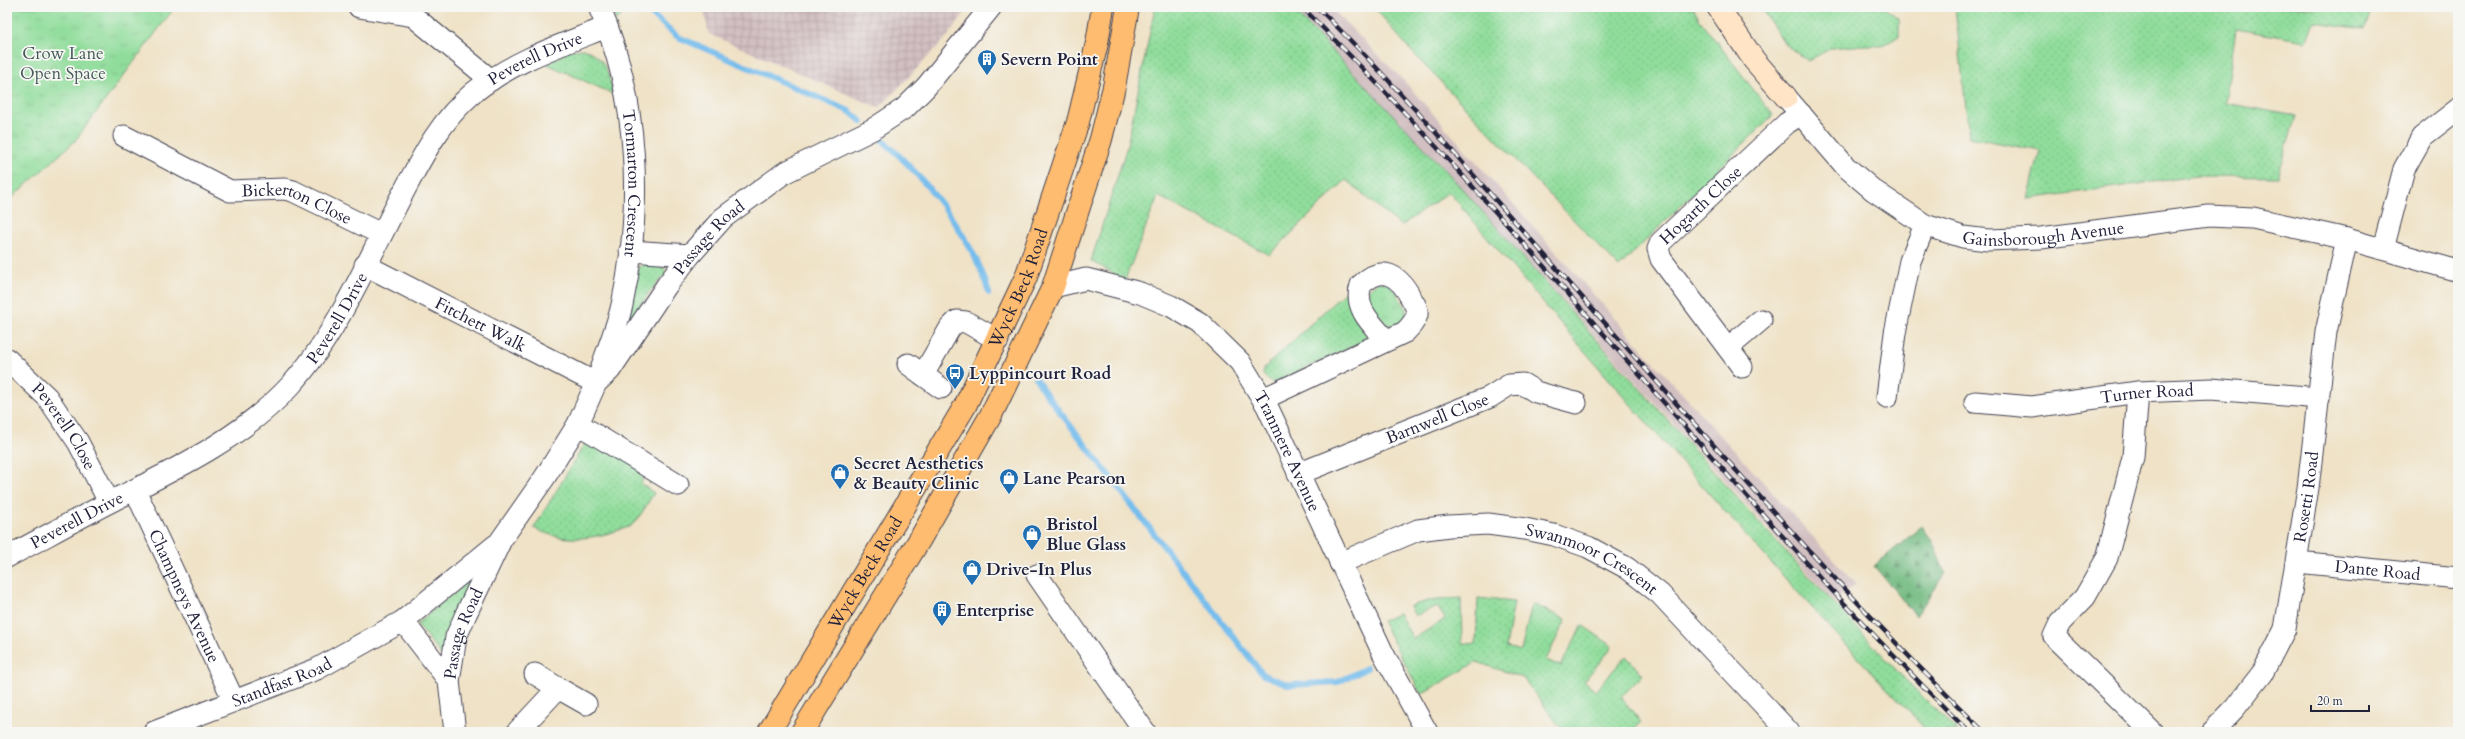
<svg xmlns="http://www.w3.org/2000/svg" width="2465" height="739" viewBox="0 0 2465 739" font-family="Cardo,serif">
  <defs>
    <pattern id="industrial-grid" width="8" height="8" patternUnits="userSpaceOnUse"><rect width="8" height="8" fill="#d2bfc1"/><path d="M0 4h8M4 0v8" fill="none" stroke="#b4a4a7"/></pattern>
    <pattern id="grass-dots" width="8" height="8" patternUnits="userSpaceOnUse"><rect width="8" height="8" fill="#90dd9b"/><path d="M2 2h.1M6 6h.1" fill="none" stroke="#7cbd86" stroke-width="1.8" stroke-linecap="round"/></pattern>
    <pattern id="forest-firs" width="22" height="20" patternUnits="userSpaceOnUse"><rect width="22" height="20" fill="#74bc83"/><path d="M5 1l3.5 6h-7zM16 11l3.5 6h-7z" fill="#5f986c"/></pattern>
    <pattern id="park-tufts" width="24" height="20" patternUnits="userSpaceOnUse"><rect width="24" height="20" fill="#90dd9b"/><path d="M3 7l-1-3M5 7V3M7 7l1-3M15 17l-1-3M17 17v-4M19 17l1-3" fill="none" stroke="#7cbd86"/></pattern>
  </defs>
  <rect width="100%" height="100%" fill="#f6f6f2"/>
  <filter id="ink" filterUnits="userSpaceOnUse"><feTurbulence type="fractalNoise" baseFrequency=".025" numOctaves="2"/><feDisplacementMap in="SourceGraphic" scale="8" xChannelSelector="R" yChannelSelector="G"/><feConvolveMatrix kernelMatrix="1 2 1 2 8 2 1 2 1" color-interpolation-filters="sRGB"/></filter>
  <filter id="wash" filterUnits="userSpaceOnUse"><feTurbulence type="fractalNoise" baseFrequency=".012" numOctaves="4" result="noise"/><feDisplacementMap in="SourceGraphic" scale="16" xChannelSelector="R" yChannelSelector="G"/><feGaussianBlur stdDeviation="0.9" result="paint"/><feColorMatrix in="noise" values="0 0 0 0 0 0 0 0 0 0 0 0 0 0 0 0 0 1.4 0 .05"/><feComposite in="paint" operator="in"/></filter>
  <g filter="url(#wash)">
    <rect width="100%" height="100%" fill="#efe2c6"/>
    <!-- industrial -->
    <path fill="url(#industrial-grid)" d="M703,7H969L947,37L879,108L709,34Z"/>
    <!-- railway -->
    <path fill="#d2bfc1" d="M1291,7H1330L1404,81L1658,367L1856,584L1834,602L1449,174Z"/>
    <!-- grass -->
    <g fill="url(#grass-dots)" stroke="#59806b">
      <path d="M610,7H629L616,21Z"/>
      <path d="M1155,7H1291L1449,174L1764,528L1900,674L1958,732H1928C1762,558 1604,376 1449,192L1401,226L1346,180L1269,255L1158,196L1125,280L1091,261L1127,146Z"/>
      <path d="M1374,7H1693L1699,19L1773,115L1619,267L1412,52Z"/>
      <path d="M1760,7H1883L1899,18V36L1882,46L1864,45L1831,48L1808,61L1786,45Z"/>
      <path d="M1955,7H2372L2365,29L2314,22L2306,41L2236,29L2225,103L2296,116L2277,177L2197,176L2028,199L2040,151L1969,137Z"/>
      <path d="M583,49C605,55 609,74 613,94L547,64L570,50Z"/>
      <path d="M644,264L663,267L667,273L649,292L625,331L639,267Z"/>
      <path d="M1348,289L1356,319L1369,339L1277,381L1272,383L1263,375L1264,368Z"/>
      <path d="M588,438L642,469L643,479L641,484L654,493C648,502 641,516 633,524C629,528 621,529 616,531C588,540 560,542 534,528Z"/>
      <path d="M476,574L449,629L442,656L417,624Z"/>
      <path d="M1461,598L1462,643L1476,644L1478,598L1514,602L1506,647L1521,651L1532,604L1566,619L1546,660L1561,666L1582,625L1611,645L1610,650L1584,681L1595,691L1626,656L1643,675L1621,697L1641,722L1630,732H1564L1523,678L1477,662L1421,694L1382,621L1399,613L1413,639L1445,619L1437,606L1415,616L1410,606L1428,601Z"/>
    </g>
    <!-- forest -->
    <path fill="url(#forest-firs)" stroke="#4b6f5f" d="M1922,526L1932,541L1945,573L1916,616L1874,566Z"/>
    <!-- park -->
    <g fill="url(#park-tufts)" stroke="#59806b">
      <path d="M7,7H175L74,142L7,202Z"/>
      <path d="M1379,281L1391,285L1406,308V318L1396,326L1385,324L1368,301L1369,289Z"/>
    </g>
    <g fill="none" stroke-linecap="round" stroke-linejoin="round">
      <!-- stream -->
      <g stroke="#76bded" stroke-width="6">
        <path d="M643,7L678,37L849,111L862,122"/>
        <path d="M880,138C923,175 974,238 989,293"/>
        <path d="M1036,378L1043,390L1263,675L1290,685L1338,682L1367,668"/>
      </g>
    </g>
  </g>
  <g filter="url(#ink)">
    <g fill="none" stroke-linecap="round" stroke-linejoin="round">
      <defs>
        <g id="street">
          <path d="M359,7L413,16L491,80"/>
          <path id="s1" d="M599,7C639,97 643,209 622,305C617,327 608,348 601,369"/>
          <path id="s2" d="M1786,97L1846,167L1873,190L1925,225L1963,237L1988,240L2041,238L2209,216L2253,218L2347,239L2458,271"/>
          <path id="s3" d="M124,136L230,191L285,189L293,191L381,234"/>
          <path d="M2383,249L2404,169L2422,137L2458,109"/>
          <path d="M630,251L690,255"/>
          <path id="s4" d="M365,265L596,383"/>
          <path id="s5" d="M1053,287L1086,279L1140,293L1171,306L1200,323L1240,362L1267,406L1383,653L1427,732"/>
          <path d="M1728,348L1761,320"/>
          <path id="s6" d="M7,359L47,397L78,442L109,502"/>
          <path d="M908,364L941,388"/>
          <path id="s7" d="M1742,367L1661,259L1658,249L1661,242L1787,123L1801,114"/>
          <path d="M923,375L950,328L957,321L966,322L998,340"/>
          <path d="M2138,392L2133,457L2107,558L2085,597L2060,623L2054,636L2152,732"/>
          <path d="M1887,397L1895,333L1910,261L1925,225"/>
          <path d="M1263,399L1405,332C1410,327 1415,322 1417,315C1418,308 1414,303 1411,298C1399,275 1382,264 1361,285C1353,308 1372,324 1386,340"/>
          <path id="s8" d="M1975,402L2032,407L2138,392L2211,389L2319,398"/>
          <path d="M578,424L678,485"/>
          <path id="s9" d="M1298,474L1490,397L1509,385L1523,384L1536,392L1576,403"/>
          <path id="s10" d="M135,490L234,701"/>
          <path id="s11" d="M7,557C41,539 75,520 110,502C174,470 241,439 291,385C337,335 370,255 402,195C422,157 440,121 473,93C512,61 561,45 607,27"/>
          <path id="s12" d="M2297,562L2458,578"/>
          <path id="s13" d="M1340,563L1418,530L1449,526L1488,524L1525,529L1554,535L1588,547L1627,568L1660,594L1789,732"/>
          <path d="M1037,575L1145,732"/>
          <path d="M403,621L449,681"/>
          <path d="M535,674L558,688"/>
          <path id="s14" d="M154,732L317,669L403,621L496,545"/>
          <path id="s15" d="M455,732L449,681L456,637L466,614L501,540L545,477L578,424L596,383L610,370L667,285L690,255L723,218L784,173L873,129L905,108L926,87L991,7"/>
          <path d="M517,732L558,688L586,704"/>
          <path id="s16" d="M2212,732L2235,708L2263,672L2285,629L2308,488L2326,332L2347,239"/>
        </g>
        <path id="secondary" d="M1718,7L1754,60L1786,97"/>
        <g id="primary">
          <path id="s17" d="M769,732L965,406L1026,277L1078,122L1097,43L1103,7"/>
          <path d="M802,732L920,539L991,415L1053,287L1101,139L1114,87L1128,7"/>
        </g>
      </defs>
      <!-- street casing -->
      <use href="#street" stroke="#413f50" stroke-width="23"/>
      <!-- secondary casing -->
      <use href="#secondary" stroke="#413f50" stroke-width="24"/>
      <!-- primary casing -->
      <use href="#primary" stroke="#413f50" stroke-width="24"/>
      <!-- street -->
      <use href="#street" stroke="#fff" stroke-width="21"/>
      <!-- secondary -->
      <use href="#secondary" stroke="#ffe4c6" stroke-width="22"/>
      <!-- primary -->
      <use href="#primary" stroke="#febc70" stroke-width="22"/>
      <defs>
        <g id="rail">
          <path d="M1302,7C1535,238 1735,502 1969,732"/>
          <path d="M1317,7C1390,78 1457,157 1525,233C1675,401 1823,574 1984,732"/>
        </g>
      </defs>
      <!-- rail casing -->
      <use href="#rail" stroke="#22223b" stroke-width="4.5"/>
      <!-- rail -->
      <use href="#rail" stroke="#f6f6f2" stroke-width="3" stroke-dasharray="9" stroke-linecap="butt"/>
    </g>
  </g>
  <!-- icons -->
  <defs>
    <symbol id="building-pin" viewBox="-11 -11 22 30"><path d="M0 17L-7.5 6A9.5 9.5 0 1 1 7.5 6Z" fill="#1f6fb2" stroke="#f6f6f2"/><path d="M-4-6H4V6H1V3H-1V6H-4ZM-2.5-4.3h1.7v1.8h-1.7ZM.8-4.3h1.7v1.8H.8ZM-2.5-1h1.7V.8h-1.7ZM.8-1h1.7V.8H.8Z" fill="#fff"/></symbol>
    <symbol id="bus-pin" viewBox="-11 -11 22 30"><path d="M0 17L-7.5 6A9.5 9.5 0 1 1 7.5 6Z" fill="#1f6fb2" stroke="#f6f6f2"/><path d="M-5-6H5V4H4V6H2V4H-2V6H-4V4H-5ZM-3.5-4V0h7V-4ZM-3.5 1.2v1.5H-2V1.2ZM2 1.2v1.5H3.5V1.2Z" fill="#fff"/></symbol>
    <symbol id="shop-pin" viewBox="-11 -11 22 30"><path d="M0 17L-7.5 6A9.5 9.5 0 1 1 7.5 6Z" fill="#1f6fb2" stroke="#f6f6f2"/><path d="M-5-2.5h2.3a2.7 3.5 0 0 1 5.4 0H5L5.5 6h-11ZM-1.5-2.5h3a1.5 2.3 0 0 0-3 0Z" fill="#fff"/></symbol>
  </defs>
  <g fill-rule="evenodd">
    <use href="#building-pin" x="976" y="48" width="22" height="30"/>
    <use href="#bus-pin" x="944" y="362" width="22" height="30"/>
    <use href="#shop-pin" x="829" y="462" width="22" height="30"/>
    <use href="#shop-pin" x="998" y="467" width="22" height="30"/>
    <use href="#shop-pin" x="1021" y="523" width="22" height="30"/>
    <use href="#shop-pin" x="961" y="558" width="22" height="30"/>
    <use href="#building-pin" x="931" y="599" width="22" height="30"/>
  </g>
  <g text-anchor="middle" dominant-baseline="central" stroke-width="3.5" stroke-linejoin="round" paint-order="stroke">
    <!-- park labels -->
    <g font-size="17" fill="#435a58" stroke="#f6f6f2">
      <text x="63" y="53">Crow Lane<tspan x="63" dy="20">Open Space</tspan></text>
    </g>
    <!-- poi labels -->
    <g font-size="17" font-weight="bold" fill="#22223b" stroke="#f6f6f2" text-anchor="start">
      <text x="1001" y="59">Severn Point</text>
      <text x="969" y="373">Lyppincourt Road</text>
      <text x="854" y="463">Secret Aesthetics<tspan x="854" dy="20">&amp; Beauty Clinic</tspan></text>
      <text x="1023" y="478">Lane Pearson</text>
      <text x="1046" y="524">Bristol<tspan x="1046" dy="20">Blue Glass</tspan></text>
      <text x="986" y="569">Drive-In Plus</text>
      <text x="956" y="610">Enterprise</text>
    </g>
    <!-- street labels -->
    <g font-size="17" fill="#22223b" stroke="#f6f6f2">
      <text stroke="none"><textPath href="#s11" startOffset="751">Peverell Drive</textPath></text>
      <text stroke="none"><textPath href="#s1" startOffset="181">Tormarton Crescent</textPath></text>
      <text stroke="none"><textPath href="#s7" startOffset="207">Hogarth Close</textPath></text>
      <text stroke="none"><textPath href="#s3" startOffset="189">Bickerton Close</textPath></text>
      <text stroke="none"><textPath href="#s2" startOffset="311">Gainsborough Avenue</textPath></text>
      <text stroke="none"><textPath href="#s15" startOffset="572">Passage Road</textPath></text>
      <text stroke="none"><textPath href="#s17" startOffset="510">Wyck Beck Road</textPath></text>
      <text stroke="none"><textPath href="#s11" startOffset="415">Peverell Drive</textPath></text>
      <text stroke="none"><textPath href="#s4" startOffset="130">Fitchett Walk</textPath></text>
      <text stroke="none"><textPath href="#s8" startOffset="173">Turner Road</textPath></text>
      <text stroke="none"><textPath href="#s9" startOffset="150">Barnwell Close</textPath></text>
      <text stroke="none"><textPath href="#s6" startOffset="89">Peverell Close</textPath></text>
      <text stroke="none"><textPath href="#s5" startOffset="314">Tranmere Avenue</textPath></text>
      <text stroke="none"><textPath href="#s16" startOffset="261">Rosetti Road</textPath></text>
      <text stroke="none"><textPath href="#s11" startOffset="79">Peverell Drive</textPath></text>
      <text stroke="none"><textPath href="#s13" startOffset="266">Swanmoor Crescent</textPath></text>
      <text stroke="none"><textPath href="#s12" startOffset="81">Dante Road</textPath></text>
      <text stroke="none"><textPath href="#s17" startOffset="186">Wyck Beck Road</textPath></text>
      <text stroke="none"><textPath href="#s10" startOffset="117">Champneys Avenue</textPath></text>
      <text stroke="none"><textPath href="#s15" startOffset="101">Passage Road</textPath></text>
      <text stroke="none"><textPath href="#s14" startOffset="137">Standfast Road</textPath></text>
    </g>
  </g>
  <!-- margin -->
  <rect width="2465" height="739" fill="none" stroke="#f6f6f2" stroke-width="24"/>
  <!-- scale -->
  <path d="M2311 705v6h58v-6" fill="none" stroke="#22223b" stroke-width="2"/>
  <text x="2317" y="705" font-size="12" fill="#22223b" stroke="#f6f6f2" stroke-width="3" paint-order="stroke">20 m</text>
</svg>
